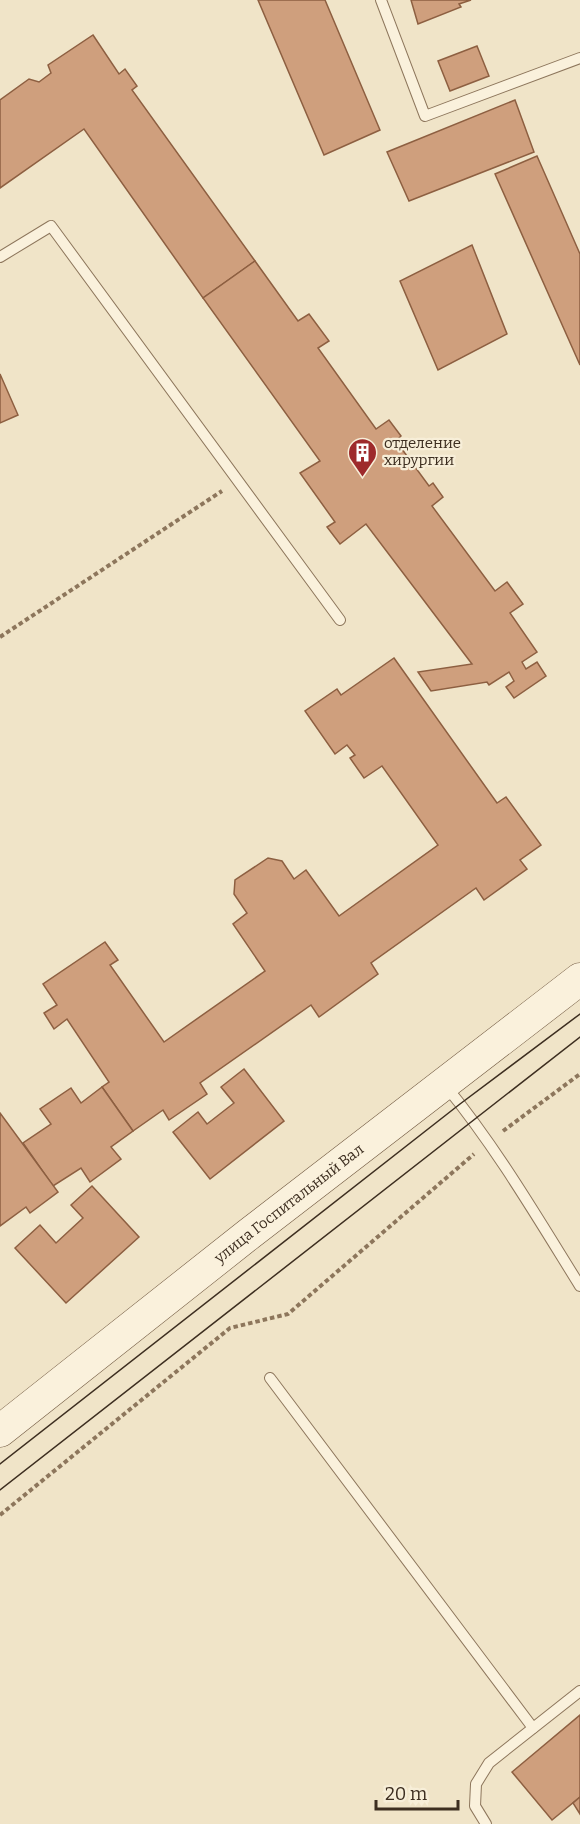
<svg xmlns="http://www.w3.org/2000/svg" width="580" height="1824" viewBox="0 0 580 1824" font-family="Bitter,serif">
  <rect width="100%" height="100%" fill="#f0e4c8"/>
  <!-- building -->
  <g fill="#cf9f7d" stroke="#8d5f41" stroke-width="1.5">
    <path d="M258,0H325L380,130L324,155Z"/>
    <path d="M411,0H471L459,4L461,7L418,24Z"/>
    <path d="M93,35L119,74L125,69L137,86L132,90L255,261L203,298L84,129L0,188V100L29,79L39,82L51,73L48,65Z"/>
    <path d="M477,46L489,76L450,91L438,61Z"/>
    <path d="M515,100L534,152L409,201L387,152Z"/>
    <path d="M537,156L580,254V365L495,174Z"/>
    <path d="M472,245L507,334L438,370L400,281Z"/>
    <path d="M255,261L298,321L309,314L329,341L318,348L376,429L389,420L401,436L396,441L429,486L433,483L443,497L432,506L495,591L507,582L523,604L510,613L537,652L522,662L526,669L537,662L546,676L514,698L506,687L514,681L509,672L489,685L487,682L431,691L418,672L472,664L366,524L340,544L327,527L335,522L300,473L320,461L203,298Z"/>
    <path d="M0,374L18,415L0,423Z"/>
    <path d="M394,658L497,803L506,797L541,845L520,860L527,869L484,900L476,888L371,963L378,974L319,1017L311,1005L200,1083L207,1094L169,1120L163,1110L133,1131L102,1087L109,1082L67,1019L54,1029L44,1013L57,1005L43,984L105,942L118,960L110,965L164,1042L265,971L233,924L247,913L234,894L235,880L268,858L282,861L294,879L306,870L339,916L438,845L382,766L364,778L350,758L355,755L347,745L335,754L305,711L337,689L341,695Z"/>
    <path d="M244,1069L284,1121L210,1179L173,1132L198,1112L207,1124L234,1103L221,1087Z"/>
    <path d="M102,1087L133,1131L111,1147L121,1159L90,1182L81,1168L53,1186L23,1143L51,1124L40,1109L71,1088L81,1103Z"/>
    <path d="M0,1113L58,1192L30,1213L26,1207L0,1226Z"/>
    <path d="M92,1186L139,1237L66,1303L15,1248L40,1225L56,1243L83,1218L71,1205Z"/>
    <path d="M580,1715V1797L552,1820L512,1772Z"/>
    <path d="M580,1797V1814L573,1803Z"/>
  </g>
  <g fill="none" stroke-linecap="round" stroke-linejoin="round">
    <defs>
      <g id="service">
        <path d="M381,0L425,116L580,58"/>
        <path d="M0,257L51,226L340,620"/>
        <path d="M445,1085C496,1147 537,1217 580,1286"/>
        <path d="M270,1378L533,1728"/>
        <path d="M486,1824L475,1806L476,1784L489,1763L580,1691"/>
      </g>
      <g id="secondary">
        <path id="s1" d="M0,1431L249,1234L580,979"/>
      </g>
    </defs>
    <!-- service casing -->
    <use href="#service" stroke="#8d765c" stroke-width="12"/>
    <!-- secondary casing -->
    <use href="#secondary" stroke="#6f573f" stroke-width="33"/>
    <!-- path -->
    <g stroke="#8d765c" stroke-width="4" stroke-dasharray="4.5 3" stroke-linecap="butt">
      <path d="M0,637L222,491"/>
      <path d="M503,1131L580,1074"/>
      <path d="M0,1515L230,1328L288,1314L474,1154"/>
    </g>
    <!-- service -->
    <use href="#service" stroke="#faf1dc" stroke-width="10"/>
    <!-- secondary -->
    <use href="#secondary" stroke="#faf1dc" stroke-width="32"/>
    <!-- tram -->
    <g stroke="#3d2e20" stroke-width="1.5">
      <path d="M0,1464L460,1104L580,1014"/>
      <path d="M0,1490L580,1037"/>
    </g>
  </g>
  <!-- icons -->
  <defs>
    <symbol id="building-pin" viewBox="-11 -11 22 30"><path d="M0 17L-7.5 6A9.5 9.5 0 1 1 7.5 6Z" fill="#9e2a2b" stroke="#f7eed8"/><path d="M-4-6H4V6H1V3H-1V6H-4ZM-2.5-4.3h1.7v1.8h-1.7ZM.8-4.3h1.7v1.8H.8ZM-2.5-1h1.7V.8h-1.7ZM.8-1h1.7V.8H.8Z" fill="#fff"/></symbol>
  </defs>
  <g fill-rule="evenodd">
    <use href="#building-pin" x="346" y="436" width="33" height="45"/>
  </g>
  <g text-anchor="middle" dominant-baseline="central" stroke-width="4.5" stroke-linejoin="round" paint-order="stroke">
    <!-- poi labels -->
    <g font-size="15" fill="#3d2e20" stroke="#f7eed8" text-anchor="start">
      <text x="384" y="443">отделение<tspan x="384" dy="17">хирургии</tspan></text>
    </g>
    <!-- street labels -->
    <g font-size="15" fill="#3d2e20" stroke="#f7eed8">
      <text stroke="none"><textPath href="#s1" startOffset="368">улица Госпитальный Вал</textPath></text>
    </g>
  </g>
  <!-- scale -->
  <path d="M376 1800v9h82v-9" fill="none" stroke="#3d2e20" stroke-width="3"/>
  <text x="385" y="1800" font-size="18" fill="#3d2e20" stroke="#f7eed8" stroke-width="4.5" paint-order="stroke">20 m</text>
</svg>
